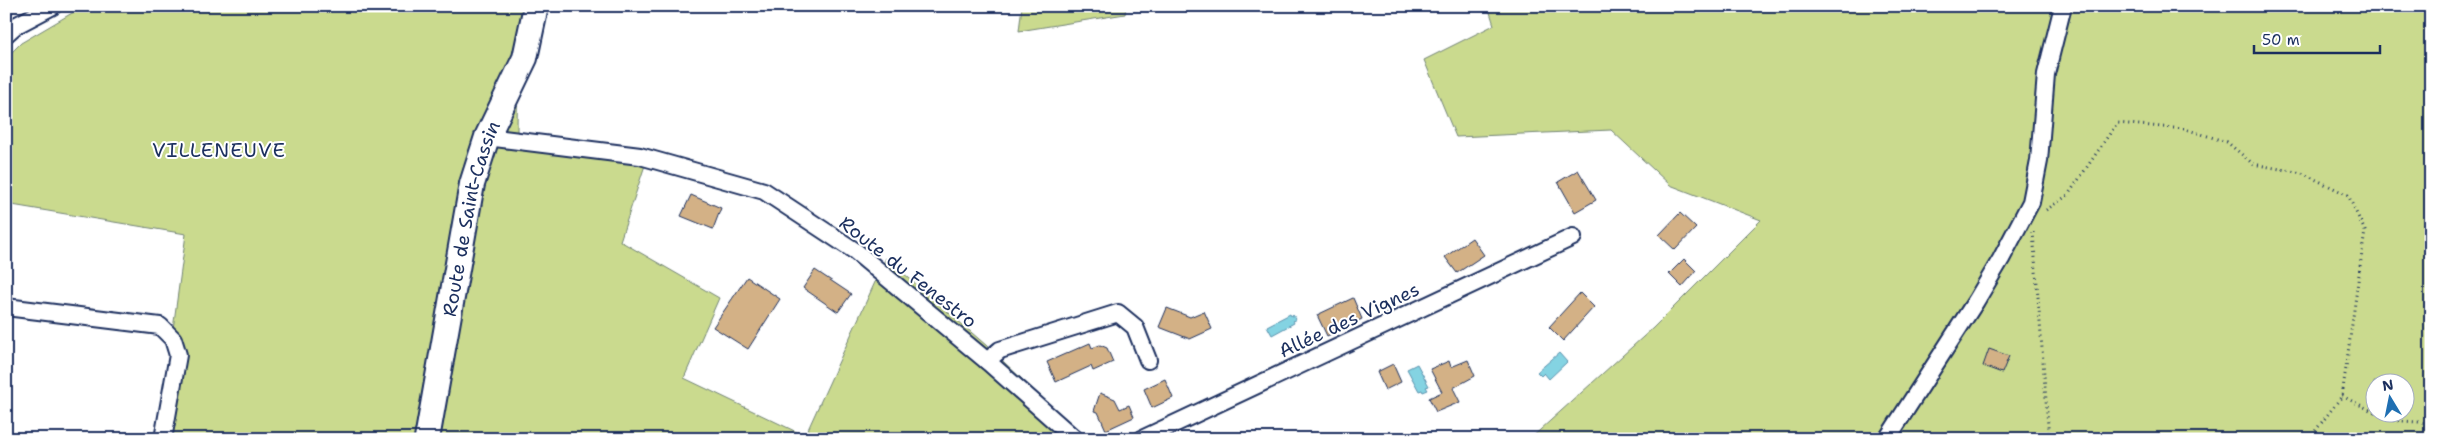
<svg xmlns="http://www.w3.org/2000/svg" width="2437" height="445" viewBox="0 0 2437 445" font-family="'Shantell Sans',sans-serif">
  <rect width="100%" height="100%" fill="#fff"/>
  <filter id="ink" filterUnits="userSpaceOnUse"><feTurbulence type="fractalNoise" baseFrequency=".02" numOctaves="2"/><feDisplacementMap in="SourceGraphic" scale="10" xChannelSelector="R" yChannelSelector="G"/><feConvolveMatrix kernelMatrix="1 2 1 2 8 2 1 2 1" color-interpolation-filters="sRGB"/></filter>
  <g filter="url(#ink)">
    <!-- green -->
    <g fill="#cada8e" stroke="#728476" fill-rule="evenodd">
      <path d="M84,6H523L518,42L517,132L650,150L620,241L719,298L684,378L805,436L886,258L987,346L1078,432L1076,439H158L186,234L6,204V58L21,43Z"/>
      <path d="M1022,6H1126L1125,14L1019,31Z"/>
      <path d="M1488,6H2431V439H1530L1653,328L1761,220L1670,185L1611,130L1456,137L1424,60L1494,25ZM2374,382H2404V412H2374Z"/>
    </g>
    <!-- water -->
    <g fill="#84d3e2" stroke="#5a91ad">
      <path d="M1290,314L1291,316L1293,315L1296,319L1293,321L1294,323L1272,335L1267,326Z"/>
      <path d="M1559,353L1567,362L1549,379L1544,373L1541,376L1537,372Z"/>
      <path d="M1417,364L1429,386L1426,387L1428,390L1423,392L1422,390L1419,391L1407,369Z"/>
    </g>
    <!-- building -->
    <g fill="#d3b186" stroke="#1b2f5e">
      <path d="M1578,170L1596,200L1575,212L1558,182Z"/>
      <path d="M691,195L721,208L713,229L681,216Z"/>
      <path d="M1680,213L1696,228L1675,250L1659,235Z"/>
      <path d="M1472,238L1484,255L1457,273L1445,257Z"/>
      <path d="M1684,259L1696,271L1682,287L1669,274Z"/>
      <path d="M815,270L851,294L838,312L803,288Z"/>
      <path d="M747,277L780,299L748,349L713,327Z"/>
      <path d="M1580,293L1594,307L1563,341L1549,327Z"/>
      <path d="M1353,298L1362,319L1327,336L1317,315Z"/>
      <path d="M1167,308L1190,317L1204,311L1212,329L1190,339L1159,327Z"/>
      <path d="M1090,343L1092,348L1100,345L1107,348L1113,362L1093,371L1091,366L1056,382L1047,362Z"/>
      <path d="M1989,349L2009,356L2002,373L1983,366Z"/>
      <path d="M1468,360L1475,376L1453,388L1460,402L1436,412L1429,398L1442,392L1430,369L1449,361L1451,367Z"/>
      <path d="M1393,364L1401,382L1385,390L1377,372Z"/>
      <path d="M1165,379L1173,398L1152,408L1144,389Z"/>
      <path d="M1100,393L1115,399L1120,409L1129,405L1134,417L1106,430L1098,412L1094,411Z"/>
    </g>
    <g fill="none" stroke-linecap="round" stroke-linejoin="round">
      <defs>
        <g id="street">
          <path d="M6,34L15,26L53,6"/>
          <path d="M487,137L640,156L764,191L855,251L987,361L1075,439"/>
          <path d="M6,307L160,326L173,339L178,355L163,439"/>
          <path d="M987,361L1000,350L1118,313L1135,327L1148,360"/>
          <path d="M1142,439L1573,237"/>
          <path d="M1887,439L1976,301L2001,259L2031,202L2039,161L2046,74L2063,6"/>
        </g>
        <g id="secondary">
          <path id="s1" d="M427,439L472,184L487,137L525,58L536,6"/>
        </g>
      </defs>
      <!-- street casing -->
      <use href="#street" stroke="#1b2f5e" stroke-width="20"/>
      <!-- secondary casing -->
      <use href="#secondary" stroke="#1b2f5e" stroke-width="28"/>
      <!-- path -->
      <g stroke="#1b2f5e" stroke-width="3" stroke-dasharray="1 4" stroke-linecap="butt">
        <path d="M2046,210L2068,195L2117,123L2185,129L2227,142L2253,164L2302,173L2348,195L2365,231L2342,396L2309,439"/>
        <path d="M2033,232L2049,439"/>
        <path d="M2342,396L2374,412"/>
        <path d="M2375,412L2389,420L2431,423"/>
      </g>
      <!-- street -->
      <use href="#street" stroke="#fff" stroke-width="16"/>
      <!-- secondary -->
      <use href="#secondary" stroke="#fff" stroke-width="24"/>
    </g>
  </g>
  <g text-anchor="middle" dominant-baseline="central" stroke-width="4" stroke-linejoin="round" paint-order="stroke">
    <!-- street labels -->
    <g font-size="19" fill="#1b2f5e" stroke="#fff">
      <text stroke="none"><textPath href="#s1" startOffset="225">Route de Saint-Cassin</textPath></text>
      <text transform="translate(908 272) rotate(38)">Route du Fenestro</text>
      <text transform="translate(1349 320) rotate(-25)">Allée des Vignes</text>
    </g>
    <!-- neighbourhood labels -->
    <g font-size="20" letter-spacing="1" fill="#1b2f5e" stroke="#fff">
      <text x="219" y="150">VILLENEUVE</text>
    </g>
  </g>
  <!-- margin -->
  <rect width="2437" height="445" fill="none" stroke="#fff" stroke-width="25"/>
  <rect x="12" y="12" width="2412" height="420" fill="none" stroke="#1b2f5e" stroke-width="2" filter="url(#ink)"/>
  <!-- north arrow -->
  <g transform="translate(2390 398) rotate(350)"><circle r="24" fill="#ffffff" stroke="#a4acbf"/>
  <path d="M0-4L9 19L0 12L-9 19Z" fill="#1f6fb2"/>
  <text y="-8" font-size="14" font-weight="bold" text-anchor="middle" fill="#1b2f5e">N</text>
  </g>
  <!-- scale -->
  <path d="M2254 45v8h126v-8" fill="none" stroke="#1b2f5e" stroke-width="2.5"/>
  <text x="2262" y="45" font-size="15" fill="#1b2f5e" stroke="#ffffff" stroke-width="4" paint-order="stroke">50 m</text>
</svg>
